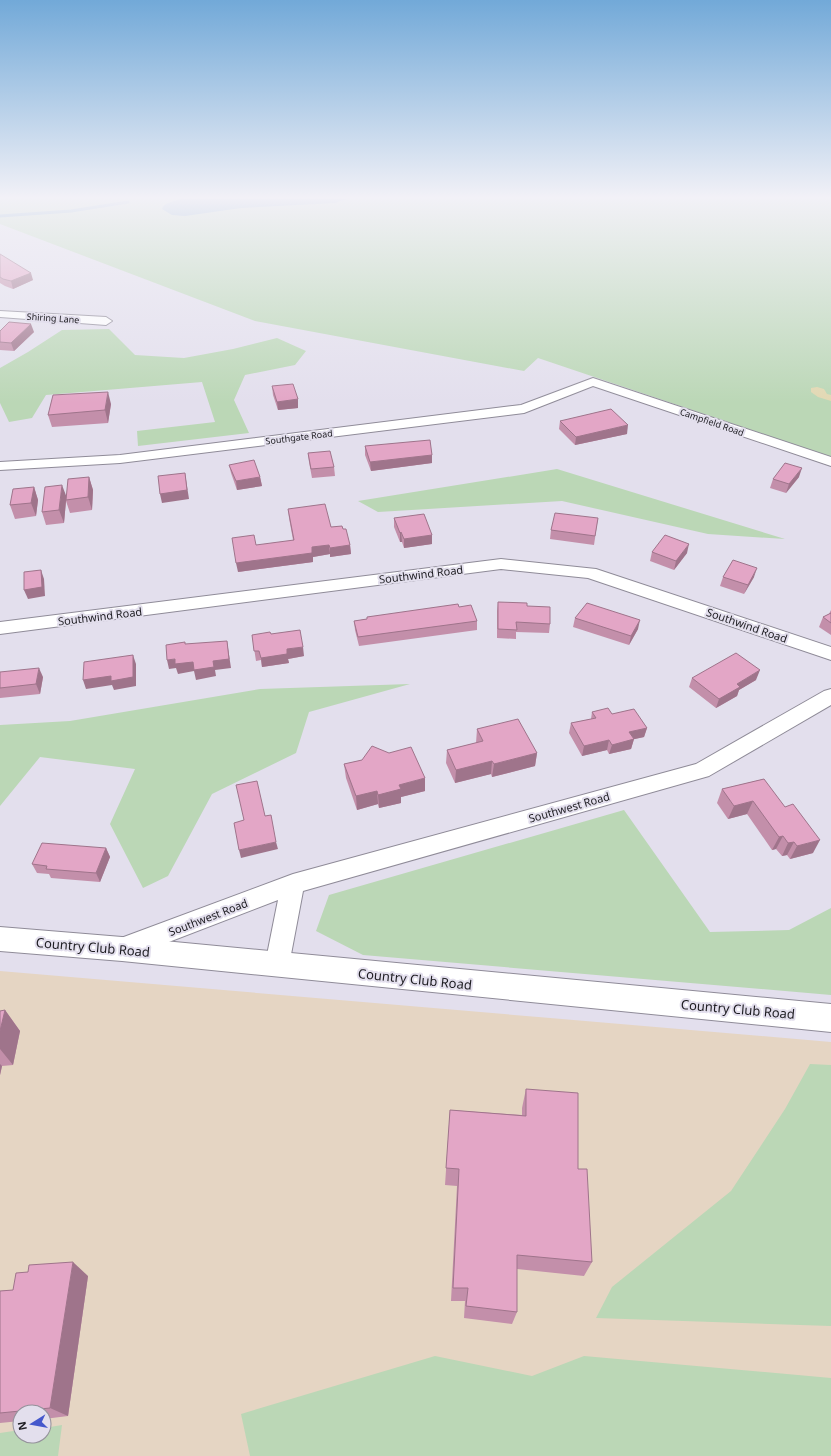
<svg xmlns="http://www.w3.org/2000/svg" width="831" height="1456" viewBox="0 0 831 1456" font-family="'Noto Sans',sans-serif">
  <rect width="100%" height="100%" fill="#e3dfed"/>
  <!-- education -->
  <path fill="#e5d5c3" fill-rule="evenodd" d="M0,971L831,1042V1456H0ZM20,1412H44V1436H20Z"/>
  <!-- green -->
  <g fill="#bbd7b6">
    <path d="M0,199H831V457L538,358L524,371L255,321L0,224Z"/>
    <path d="M109,329L135,355L184,358L233,349L277,338L306,351L295,365L245,375L234,400L249,433L138,446L137,431L215,422L202,382L46,395L32,418L9,422L0,403V368L28,352L62,330Z"/>
    <path d="M557,469L785,539L708,534L562,501L378,512L358,501Z"/>
    <path d="M410,684L309,712L296,753L212,794L168,876L143,888L110,824L135,769L40,757L0,806V725L70,721L260,689Z"/>
    <path d="M624,810L710,932L789,930L831,908V995L363,955L316,931L329,895Z"/>
    <path d="M810,1064L831,1065V1326L596,1318L612,1287L731,1191L785,1109Z"/>
    <path d="M435,1356L532,1376L584,1356L831,1378V1456H250L241,1414Z"/>
    <path d="M62,1425L58,1456H0V1433L20,1430V1436H44V1428Z"/>
  </g>
  <!-- sand -->
  <path fill="#e2d8b3" d="M817,387L824,389L827,394L831,395V401L818,397L811,392V388Z"/>
  <!-- water -->
  <path fill="#6198bf" d="M180,199H347L335,203L241,208L185,216L172,215L162,209C164,202 174,202 180,199Z"/>
  <g fill="none" stroke-linecap="round" stroke-linejoin="round">
    <!-- stream -->
    <path stroke="#6198bf" stroke-width="3" d="M0,216L71,211L128,202"/>
    <defs>
      <g id="minor">
        <path d="M0,311L106,317L112,321L106,325L0,317Z"/>
        <path d="M593,378L831,457V466L593,386L524,413L120,463L0,470V462L120,455L521,405Z"/>
        <path d="M501,559L596,569L831,647V660L588,578L501,569L0,634V622Z"/>
        <path d="M831,689V705L709,776L303,891L289,965L286,973L277,976L268,973L265,965L278,900L122,960L113,957L110,949L113,941L293,874L696,764L824,691Z"/>
      </g>
      <path id="tertiary" d="M0,927L122,937L831,1004V1032L122,961L0,951Z"/>
    </defs>
    <!-- minor casing -->
    <use href="#minor" stroke="#8f8b98" stroke-width="2"/>
    <!-- tertiary casing -->
    <use href="#tertiary" stroke="#8f8b98" stroke-width="2"/>
    <!-- minor -->
    <use href="#minor" fill="#fff" fill-rule="evenodd"/>
    <!-- tertiary -->
    <use href="#tertiary" fill="#fff" fill-rule="evenodd"/>
  </g>
  <!-- wall -->
  <g fill="#c38faa">
    <path d="M0,254L33,280L13,289L5,286L0,283Z"/>
    <path d="M0,331L34,332L14,351L0,350Z"/>
    <path d="M272,386L298,399V408L278,410L273,395Z"/>
    <path d="M111,404L108,423L52,427L48,415Z"/>
    <path d="M560,421L627,434L575,445L559,429Z"/>
    <path d="M365,446L432,455V463L371,471L365,455Z"/>
    <path d="M308,453L334,467L335,476L312,478L309,462Z"/>
    <path d="M229,465L260,477L262,486L237,490L231,473Z"/>
    <path d="M89,477L93,490L92,510L70,513L66,501L64,523L46,525L42,512L66,497Z"/>
    <path d="M799,477L786,493L770,488L773,479Z"/>
    <path d="M34,487L38,500L36,516L15,519L10,505Z"/>
    <path d="M288,509L331,527L343,529L350,545L351,554L330,557V554L313,557V562L238,572L293,540L289,518Z"/>
    <path d="M394,518L432,535V544L404,548L402,542H400L394,527Z"/>
    <path d="M598,518L594,545L550,539L551,530Z"/>
    <path d="M652,552L687,553L674,570L650,561Z"/>
    <path d="M723,577H754L744,594L720,586Z"/>
    <path d="M498,602L527,606L550,624L549,633L516,632V639L497,638V611Z"/>
    <path d="M459,607L477,621V630L359,646L355,630L354,621L367,619V617Z"/>
    <path d="M831,610V635L819,627L823,617L829,614Z"/>
    <path d="M575,618L638,629L629,645L573,627Z"/>
    <path d="M271,634L304,656L288,659L289,663L262,667L261,660L256,661L252,635Z"/>
    <path d="M0,672L43,677L40,694L0,698Z"/>
    <path d="M692,678L756,680L739,690L737,696L716,708L689,687Z"/>
    <path d="M592,712L647,728L644,737L634,739L631,749L609,754L607,750L582,756L569,733L571,723L591,719Z"/>
    <path d="M477,729L537,753L535,766L492,777L491,774L455,783L446,763L447,750L476,743Z"/>
    <path d="M362,760L425,791L401,797V803L379,808L378,804L357,810L346,778L344,764Z"/>
    <path d="M764,779L813,853L790,859L787,855L782,856L776,849L772,850L747,814L728,819L717,803L722,789Z"/>
    <path d="M106,848L110,857L100,882L51,878L49,874L37,873L32,864Z"/>
    <path d="M5,1010L20,1031L13,1065L2,1066L0,1075V1011Z"/>
    <path d="M526,1089L578,1169L592,1262L584,1276L517,1269V1312L512,1324L464,1318L465,1301H451L457,1186L445,1185L450,1110L522,1115V1108Z"/>
    <path d="M88,1276L68,1416L44,1419V1412H20V1421L0,1423V1291L13,1290Z"/>
  </g>
  <!-- shaded-wall -->
  <g fill="#9f748b">
    <path d="M31,273L33,280L13,289L11,281Z"/>
    <path d="M31,324L34,332L14,351L11,343Z"/>
    <path d="M108,392L111,404L108,423L105,410Z"/>
    <path d="M298,399V408L278,410L277,402Z"/>
    <path d="M628,425L627,434L575,445L576,437Z"/>
    <path d="M432,455V463L371,471L370,462Z"/>
    <path d="M802,468L799,477L786,493L789,484Z"/>
    <path d="M185,473L189,499L162,503L160,494Z"/>
    <path d="M89,477L93,490L92,510L88,497Z"/>
    <path d="M260,477L262,486L237,490L236,481Z"/>
    <path d="M62,485L67,498L66,500V501L64,523L59,510Z"/>
    <path d="M34,487L38,500L36,516L31,503Z"/>
    <path d="M401,532L402,542H400V533Z"/>
    <path d="M432,535V544L404,548V539Z"/>
    <path d="M689,544L687,553L674,570L676,561Z"/>
    <path d="M329,545L330,554L313,557V562L238,572L236,563L312,547Z"/>
    <path d="M350,545L351,554L330,557V548Z"/>
    <path d="M757,568L754,577L744,594L748,585Z"/>
    <path d="M41,570L44,579L45,596L28,599L24,590Z"/>
    <path d="M640,620L638,629L629,645L631,636Z"/>
    <path d="M227,641L231,668L215,670L216,676L196,680L194,671L178,674L176,668L169,669L167,660L175,659L193,662L213,661Z"/>
    <path d="M303,647L304,656L288,659L289,663L262,667L261,658L287,649Z"/>
    <path d="M133,655L136,664V686L114,690L112,685L86,689L83,680Z"/>
    <path d="M39,668L43,677L40,694L36,684Z"/>
    <path d="M760,670L756,680L739,690L737,696L716,708L719,699L737,684Z"/>
    <path d="M647,728L644,737L626,741L629,732Z"/>
    <path d="M634,739L631,749L609,754L612,745Z"/>
    <path d="M609,740L607,750L582,756L584,746Z"/>
    <path d="M537,753L535,766L492,777L494,764Z"/>
    <path d="M492,761L491,774L455,783L456,770Z"/>
    <path d="M425,778V791L401,797V803L379,808L378,795L399,785Z"/>
    <path d="M377,791L378,804L357,810L356,796Z"/>
    <path d="M753,801L747,814L728,819L734,806Z"/>
    <path d="M783,836L776,849L772,850L779,837Z"/>
    <path d="M820,840L813,853L790,859L797,846Z"/>
    <path d="M276,842L278,849L241,858L239,850Z"/>
    <path d="M794,842L787,855L782,856L788,843Z"/>
    <path d="M106,848L110,857L100,882L96,873Z"/>
    <path d="M5,1010L20,1031L13,1065L0,1049V1031Z"/>
    <path d="M0,1064L2,1066L0,1075Z"/>
    <path d="M73,1262L88,1276L68,1416L50,1408Z"/>
  </g>
  <!-- building -->
  <g fill="#e3a6c6" stroke="#9f748b">
    <path d="M0,254L31,273L11,281L3,279L0,277Z"/>
    <path d="M9,322L31,324L11,343L0,342V331Z"/>
    <path d="M293,384L298,399L277,402L272,386Z"/>
    <path d="M108,392L105,410L48,415L53,395Z"/>
    <path d="M611,409L628,425L576,437L560,421Z"/>
    <path d="M430,440L432,455L370,462L365,446Z"/>
    <path d="M330,451L334,467L311,469L308,453Z"/>
    <path d="M254,460L260,477L236,481L229,465Z"/>
    <path d="M785,463L802,468L789,484L773,479Z"/>
    <path d="M185,473L187,490L160,494L158,476Z"/>
    <path d="M89,477L88,497L66,500L68,479Z"/>
    <path d="M62,485L59,510L42,512L45,487Z"/>
    <path d="M34,487L31,503L10,505L13,489Z"/>
    <path d="M325,504L331,527L342,526L343,529H346L350,545L330,548L329,545L312,547V553L236,563L232,538L254,535L256,545L294,540L288,509Z"/>
    <path d="M555,513L598,518L595,536L551,530Z"/>
    <path d="M424,514L432,535L404,539L401,532L400,533L394,518Z"/>
    <path d="M665,535L689,544L676,561L652,552Z"/>
    <path d="M733,560L757,568L748,585L723,577Z"/>
    <path d="M41,570L42,587L24,590V572Z"/>
    <path d="M498,602L527,603V606L550,607V624L516,622L517,630L498,629Z"/>
    <path d="M587,603L640,620L631,636L575,618Z"/>
    <path d="M458,604L459,607L471,605L477,621L358,637L354,621L367,619V617Z"/>
    <path d="M831,613V623L823,617Z"/>
    <path d="M300,630L303,647L287,649V654L261,658L259,651H254L252,635L270,632L271,634Z"/>
    <path d="M227,641L229,659L213,661L214,667L194,670L193,662L175,664V659L167,660L166,645L185,642V644Z"/>
    <path d="M736,653L760,670L737,684L740,687L719,699L692,678Z"/>
    <path d="M133,655V677L111,681V676L83,680L84,662Z"/>
    <path d="M39,668L36,684L0,688V672Z"/>
    <path d="M608,708L612,714L634,709L647,728L629,732L634,739L612,745L609,740L584,746L571,723L596,718L592,712Z"/>
    <path d="M518,719L537,753L494,764L492,761L456,770L447,750L483,741L477,729Z"/>
    <path d="M372,746L389,753L411,747L425,778L399,785L401,789L378,795L377,791L356,796L344,764L362,760Z"/>
    <path d="M764,779L785,807L793,804L820,840L797,846L794,842L788,843L783,836L779,837L753,801L734,806L722,789Z"/>
    <path d="M257,781L265,816L271,815L276,842L239,850L234,823L244,820L236,785Z"/>
    <path d="M42,843L106,848L96,873L46,869L47,866L32,864Z"/>
    <path d="M5,1010L0,1031V1011Z"/>
    <path d="M526,1089L578,1093V1169H587L592,1262L517,1255V1312L466,1306L468,1288H453L459,1169L446,1168L450,1110L526,1116Z"/>
    <path d="M73,1262L50,1408L0,1413V1291L13,1290L16,1273L28,1272L29,1265Z"/>
  </g>
  <!-- sky -->
  <linearGradient id="sky" x2="0" y2="1"><stop stop-color="#72a9d8"/><stop offset="0.49" stop-color="#f2f1f7"/><stop offset="1" stop-color="#f2f1f7" stop-opacity="0"/></linearGradient>
  <rect width="831" height="403" fill="url(#sky)"/>
  <g text-anchor="middle" dominant-baseline="central" stroke-width="4" stroke-linejoin="round" paint-order="stroke">
    <!-- far-street labels -->
    <g font-size="9" fill="#1d1c21" stroke="#e3dfed">
      <text transform="translate(53 318) rotate(4)">Shiring Lane</text>
      <text transform="translate(712 422) rotate(19)">Campfield Road</text>
      <text transform="translate(299 437) rotate(-7)">Southgate Road</text>
    </g>
    <!-- street labels -->
    <g font-size="11" fill="#1d1c21" stroke="#e3dfed">
      <text transform="translate(421 574) rotate(-7)">Southwind Road</text>
      <text transform="translate(100 616) rotate(-7)">Southwind Road</text>
      <text transform="translate(747 625) rotate(19)">Southwind Road</text>
      <text transform="translate(569 807) rotate(-16)">Southwest Road</text>
      <text transform="translate(208 917) rotate(-21)">Southwest Road</text>
    </g>
    <!-- near-street labels -->
    <g font-size="13" fill="#1d1c21" stroke="#e3dfed">
      <text transform="translate(93 947) rotate(5)">Country Club Road</text>
      <text transform="translate(415 979) rotate(6)">Country Club Road</text>
      <text transform="translate(738 1009) rotate(5)">Country Club Road</text>
    </g>
  </g>
  <!-- north arrow -->
  <g transform="translate(32 1424) rotate(259)"><circle r="19" fill="#e3dfed" stroke="#94919b"/>
  <path d="M0-3L7 15L0 10L-7 15Z" fill="#4558cc"/>
  <text y="-6" font-size="11" font-weight="bold" text-anchor="middle" fill="#1d1c21">N</text>
  </g>
</svg>
